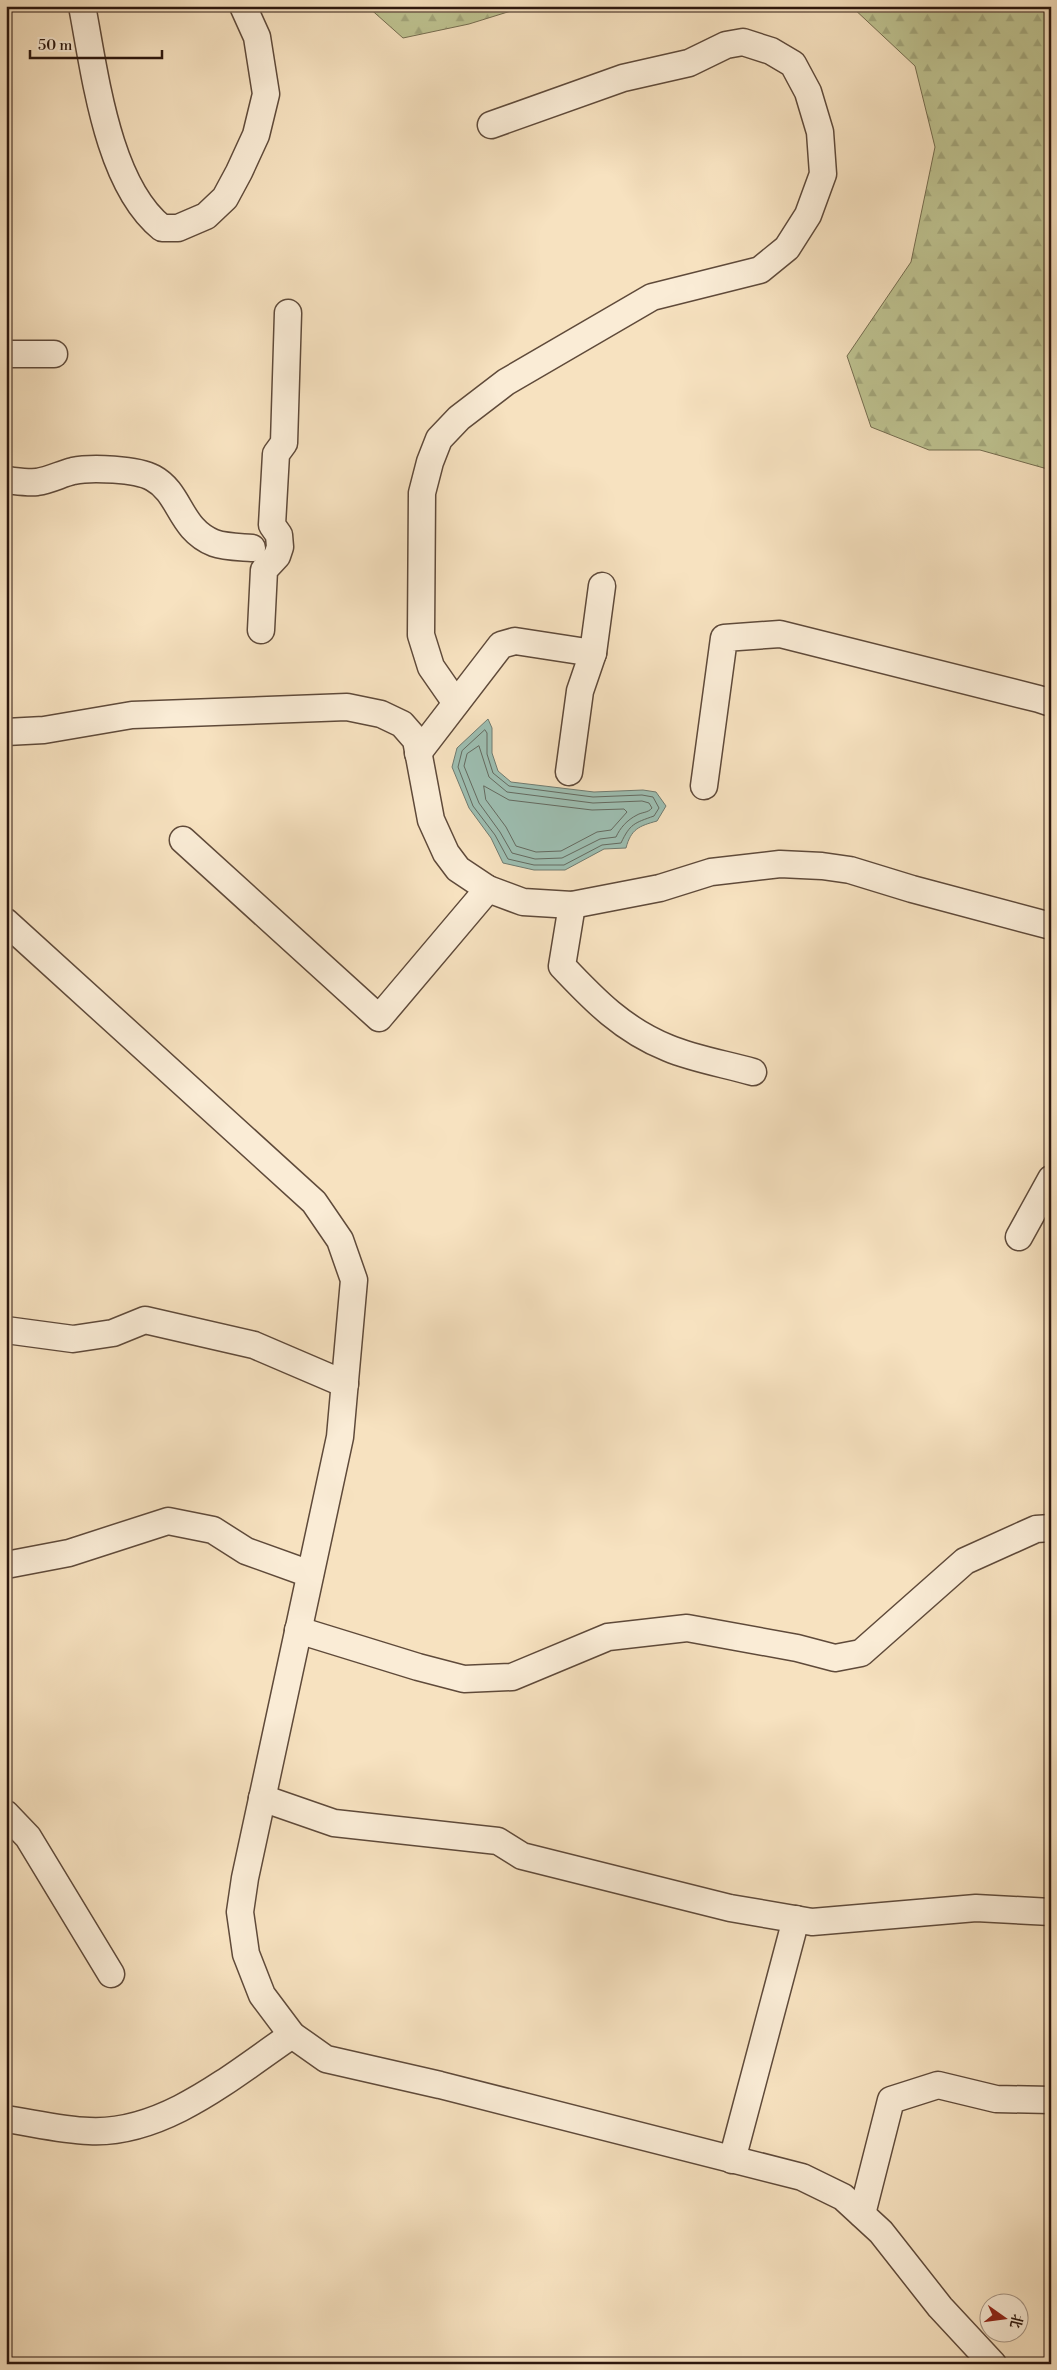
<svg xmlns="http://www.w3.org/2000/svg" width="1057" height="2370" viewBox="0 0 1057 2370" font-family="'Libre Bodoni','Noto Serif SC',serif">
  <defs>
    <pattern id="forest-firs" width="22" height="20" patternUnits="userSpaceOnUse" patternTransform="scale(1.25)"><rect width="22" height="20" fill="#bec391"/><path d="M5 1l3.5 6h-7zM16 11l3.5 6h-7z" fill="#a3a77c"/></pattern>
  </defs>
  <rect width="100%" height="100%" fill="#f7e2c0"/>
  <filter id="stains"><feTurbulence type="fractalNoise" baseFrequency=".004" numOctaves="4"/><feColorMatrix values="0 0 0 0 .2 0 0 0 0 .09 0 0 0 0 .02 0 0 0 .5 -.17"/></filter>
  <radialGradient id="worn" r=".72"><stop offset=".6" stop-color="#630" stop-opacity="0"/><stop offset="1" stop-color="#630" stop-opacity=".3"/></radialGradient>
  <!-- forest -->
  <g fill="url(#forest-firs)" stroke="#756d50">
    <path d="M367,6H527L469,24L403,38Z"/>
    <path d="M851,6H1051V470L980,450H929L871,427L847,356L911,262L935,147L915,66Z"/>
  </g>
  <!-- water -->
  <path fill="#9dbeb1" stroke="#707b70" d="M488,719L492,728V753L498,771L511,782L594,792L643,790L656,792L666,806L657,821C639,826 631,829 626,848L604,849L565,870H534L503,863L491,838L469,808L452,767L457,748Z"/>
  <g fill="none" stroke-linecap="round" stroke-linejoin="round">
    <!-- shore -->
    <g stroke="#646a60" stroke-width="1">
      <path d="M485,730L487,733V754L493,773L509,786L593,797L642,795L653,797L659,808L654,816C634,823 630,824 621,843L602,845L564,865H534L508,859L495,835L473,806L458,767L462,751Z"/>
      <path d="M479,746L489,777L507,792L593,803L642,801L649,803L652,808C648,813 642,812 637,815C627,820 620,828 616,837L600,839L562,858L535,859L512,853L500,832L479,803L464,766L467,754Z"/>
      <path d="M484,786L509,800L592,810L624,809L627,812L611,830L597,832L561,851L536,852L516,846L506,827L486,800Z"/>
    </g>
    <defs>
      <g id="minor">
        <path d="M82,6C95,73 107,184 162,228H178L206,216L225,198L239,172L256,135L266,94L257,37L243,6"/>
        <path d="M6,354H54"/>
        <path d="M6,480C16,481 27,483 37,482C50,480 61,474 73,471C91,467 137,469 153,478C181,493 179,529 214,543C225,547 240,547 252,548"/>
        <path d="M261,630L264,570L277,556L280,547L279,535L272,525L276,454L284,443L288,313"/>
        <path d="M456,703L431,667L421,635L422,493L430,462L439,439L459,418L506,382L652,297L760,270L787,248L808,215L823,174L820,132L808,92L793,64L771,51L743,42L726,45L689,63L623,78L491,125"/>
        <path d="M6,732L44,730L132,715L347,707L381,714L402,724L416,740L431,820L446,853L458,869L488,889L523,902L572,905L660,888L711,872L780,864L822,866L850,870L912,889L1051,926"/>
        <path d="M418,753L501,645L515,641L593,653"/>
        <path d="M569,772L580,691L593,653L602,586"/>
        <path d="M704,786L724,638L780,634L1039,699L1051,703"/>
        <path d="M183,840L379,1018L488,889"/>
        <path d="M572,905L562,966C594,1000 623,1030 668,1048C694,1059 725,1064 753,1072"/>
        <path d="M6,922L314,1202L340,1240L354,1280L340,1437L245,1878L240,1912L246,1954L262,1995L292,2035L326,2059L440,2085L802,2177L843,2197L881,2232L940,2307L993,2364"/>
        <path d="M1019,1237L1051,1179"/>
        <path d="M6,1330L73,1339L113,1333L145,1320L254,1345L345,1384"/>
        <path d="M6,1565L69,1553L168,1521L213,1530L246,1551L310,1574"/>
        <path d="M298,1630L418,1667L464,1679L512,1677L608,1637L687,1628L797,1648L835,1658L861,1653L965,1561L1036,1529L1051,1528"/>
        <path d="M262,1798L334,1823L498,1841L522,1856L730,1908L812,1922L976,1908L1051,1912"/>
        <path d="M6,1814L28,1837L111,1974"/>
        <path d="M6,2119C33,2123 62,2130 89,2131C164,2135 233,2075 292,2035"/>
        <path d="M732,2160L796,1919"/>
        <path d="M862,2214L891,2100L938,2085L996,2099L1051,2100"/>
      </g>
    </defs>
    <!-- minor casing -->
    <use href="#minor" stroke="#5f4a3a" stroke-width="29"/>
    <!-- minor -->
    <use href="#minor" stroke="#faecd6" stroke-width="26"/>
  </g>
  <!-- margin -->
  <rect width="1057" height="2370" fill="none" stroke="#f7e2c0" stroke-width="25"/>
  <rect x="8" y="8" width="1042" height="2355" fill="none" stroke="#2c170e" stroke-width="2.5"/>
  <rect x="12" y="12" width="1032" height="2345" fill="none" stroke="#2c170e"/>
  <!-- north arrow -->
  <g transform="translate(1004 2318) rotate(104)"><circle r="24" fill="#faecd6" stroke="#a89786"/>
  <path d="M0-4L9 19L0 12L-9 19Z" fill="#8f2418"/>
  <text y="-8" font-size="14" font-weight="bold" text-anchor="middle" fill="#2c170e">北</text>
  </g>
  <!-- scale -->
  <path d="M30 50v8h132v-8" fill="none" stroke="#2c170e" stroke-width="2.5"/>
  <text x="38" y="50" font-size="15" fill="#2c170e" stroke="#faecd6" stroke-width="4" paint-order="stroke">50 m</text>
  <rect width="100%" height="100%" filter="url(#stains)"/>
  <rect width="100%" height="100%" fill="url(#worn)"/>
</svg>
